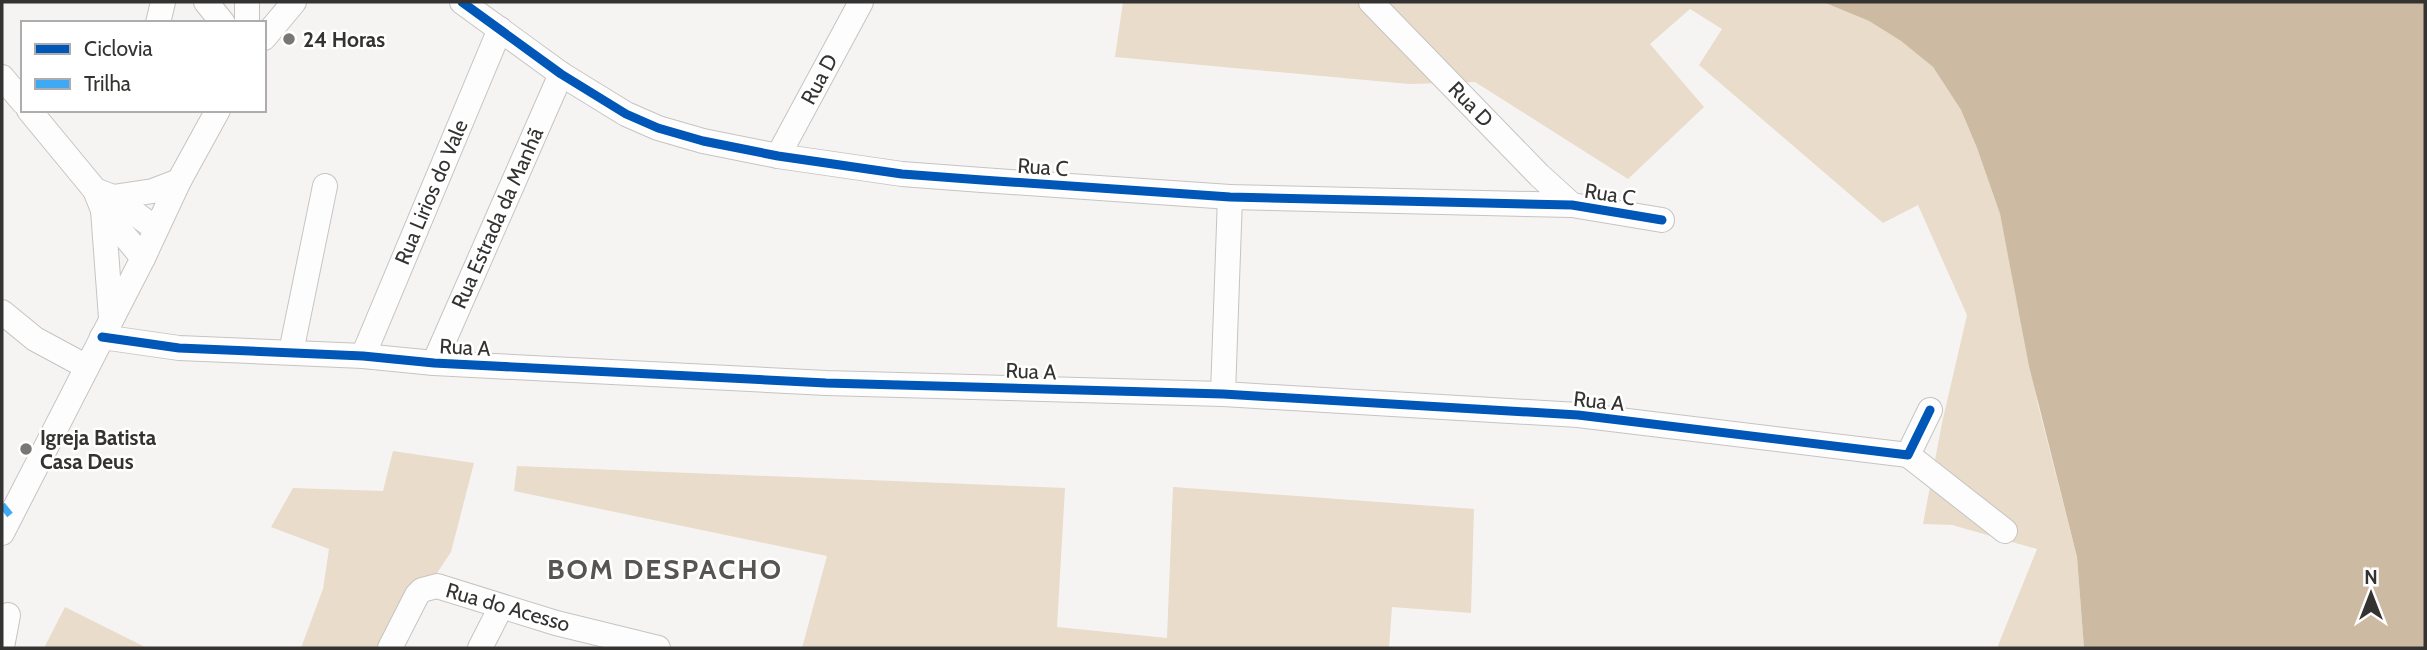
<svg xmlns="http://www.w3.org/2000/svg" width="2427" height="650" viewBox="0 0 2427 650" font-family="Cabin,sans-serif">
  <rect width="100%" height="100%" fill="#f6f4f2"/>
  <!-- green -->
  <g fill="#e9dcca">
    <path d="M1123,2H1823L1869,21L1901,41L1933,67L1961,110L1977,148L2000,214L2038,405L2077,557L2084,648H1997L2037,549L1952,525L1923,524L1942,423L1967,315L1918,205L1883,223L1699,65L1722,29L1690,9L1650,44L1704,107L1628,179L1475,82L1409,84L1115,57Z"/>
    <path d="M393,451L474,463L451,552L433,579L396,648H301L323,589L329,549L271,527L293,488L383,491Z"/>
    <path d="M517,466L1065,488L1057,627L1167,638L1173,487L1474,509L1471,613L1392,607L1389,648H802L827,556L514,491Z"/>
    <path d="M65,607L147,648H44Z"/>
  </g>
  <!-- water -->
  <path fill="#ccbba2" d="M1823,2H2425V648H2084L2077,557L2029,366L2000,214L1977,148L1961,110L1933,67L1901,41L1869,21Z"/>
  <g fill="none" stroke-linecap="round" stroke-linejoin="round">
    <defs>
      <g id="minor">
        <path d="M206,2L223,23"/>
        <path d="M462,2L561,74L626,114L658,128L703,141L778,156L902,174L982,180L1230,197L1572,205L1662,220"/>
        <path d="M1371,2L1539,175L1572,205"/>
        <path d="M158,23L163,2"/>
        <path d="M247,23V2"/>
        <path d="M264,38L294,2"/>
        <path d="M2,77L23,102"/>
        <path d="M29,110L95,190L103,210L143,258"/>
        <path d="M778,156L861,2"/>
        <path d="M95,190L113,197L156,229"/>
        <path d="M113,197L153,191L179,181"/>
        <path d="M103,210L111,318"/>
        <path d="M2,312L35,339L87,367"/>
        <path d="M102,337L179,348L363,356L434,363L826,383L1223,394L1578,415L1908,455L1930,410"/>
        <path d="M291,352L325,186"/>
        <path d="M363,356L500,29"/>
        <path d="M434,363L561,74"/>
        <path d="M1223,394L1230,197"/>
        <path d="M1908,455L2005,531"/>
        <path d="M2,533L143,258L179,181L218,110"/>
        <path d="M2,647L8,615"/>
        <path d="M390,648L417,595L422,590L437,586L556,623L658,648"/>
        <path d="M480,648L501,607"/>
      </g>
    </defs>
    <!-- minor casing -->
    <use href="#minor" stroke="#c6c4c2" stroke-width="26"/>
    <!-- minor -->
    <use href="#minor" stroke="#fefdfd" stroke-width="24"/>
    <!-- quiet -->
    <path stroke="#3fa9f5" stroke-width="7" stroke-dasharray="14 7" stroke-linecap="butt" d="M2,505L10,515"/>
    <defs>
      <g id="cycleway">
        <path d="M462,2L561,74L626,114L658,128L703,141L778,156L902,174L982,180L1230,197L1572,205L1662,220"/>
        <path d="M102,337L179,348L363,356L434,363L826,383L1223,394L1578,415L1908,455L1930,410"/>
      </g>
    </defs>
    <!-- cycleway casing -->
    <use href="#cycleway" stroke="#fff" stroke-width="13"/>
    <!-- cycleway -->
    <use href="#cycleway" stroke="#0057b8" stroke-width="9"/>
  </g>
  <!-- markers -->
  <g fill="#787775" stroke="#fff" stroke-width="2.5">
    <circle cx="289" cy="39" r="7"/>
    <circle cx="26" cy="449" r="7"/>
  </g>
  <g text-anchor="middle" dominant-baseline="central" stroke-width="5" stroke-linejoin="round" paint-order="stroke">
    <!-- poi labels -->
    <g font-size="21" font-weight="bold" fill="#343331" stroke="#fff" text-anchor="start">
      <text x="303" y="39">24 Horas</text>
      <text x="40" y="437">Igreja Batista<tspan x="40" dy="24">Casa Deus</tspan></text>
    </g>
    <!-- street labels -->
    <g font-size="21" fill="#343331" stroke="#fff">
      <text transform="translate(819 79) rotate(-62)">Rua D</text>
      <text transform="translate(1471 104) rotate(46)">Rua D</text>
      <text transform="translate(1043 167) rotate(4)">Rua C</text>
      <text transform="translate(431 192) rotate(-67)">Rua Lirios do Vale</text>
      <text transform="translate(1610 194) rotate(9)">Rua C</text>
      <text transform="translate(497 218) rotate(-66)">Rua Estrada da Manhã</text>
      <text transform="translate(465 347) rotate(3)">Rua A</text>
      <text transform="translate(1031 371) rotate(2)">Rua A</text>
      <text transform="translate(1599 401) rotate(6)">Rua A</text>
      <text transform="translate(508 607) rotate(16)">Rua do Acesso</text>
    </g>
    <!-- district labels -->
    <g font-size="28" font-weight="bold" letter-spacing="2" fill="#575551" stroke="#fff">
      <text x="665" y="569">BOM DESPACHO</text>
    </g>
  </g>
  <!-- border -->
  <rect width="2427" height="650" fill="none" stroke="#343331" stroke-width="7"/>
  <!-- legend -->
  <rect x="21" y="21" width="245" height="91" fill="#ffffff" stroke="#aeadad" stroke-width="2"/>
  <rect x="35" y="44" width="35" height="10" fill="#0057b8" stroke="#aeadad" stroke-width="2"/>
  <text x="84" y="56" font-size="21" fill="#343331">Ciclovia</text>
  <rect x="35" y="79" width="35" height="10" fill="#3fa9f5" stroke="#aeadad" stroke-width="2"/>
  <text x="84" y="91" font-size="21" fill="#343331">Trilha</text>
  <!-- north arrow -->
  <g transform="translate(2371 594)" stroke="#ffffff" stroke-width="5" paint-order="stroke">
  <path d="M0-5L12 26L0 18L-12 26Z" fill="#343331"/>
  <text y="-10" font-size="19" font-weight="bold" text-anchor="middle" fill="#343331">N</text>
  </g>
</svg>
